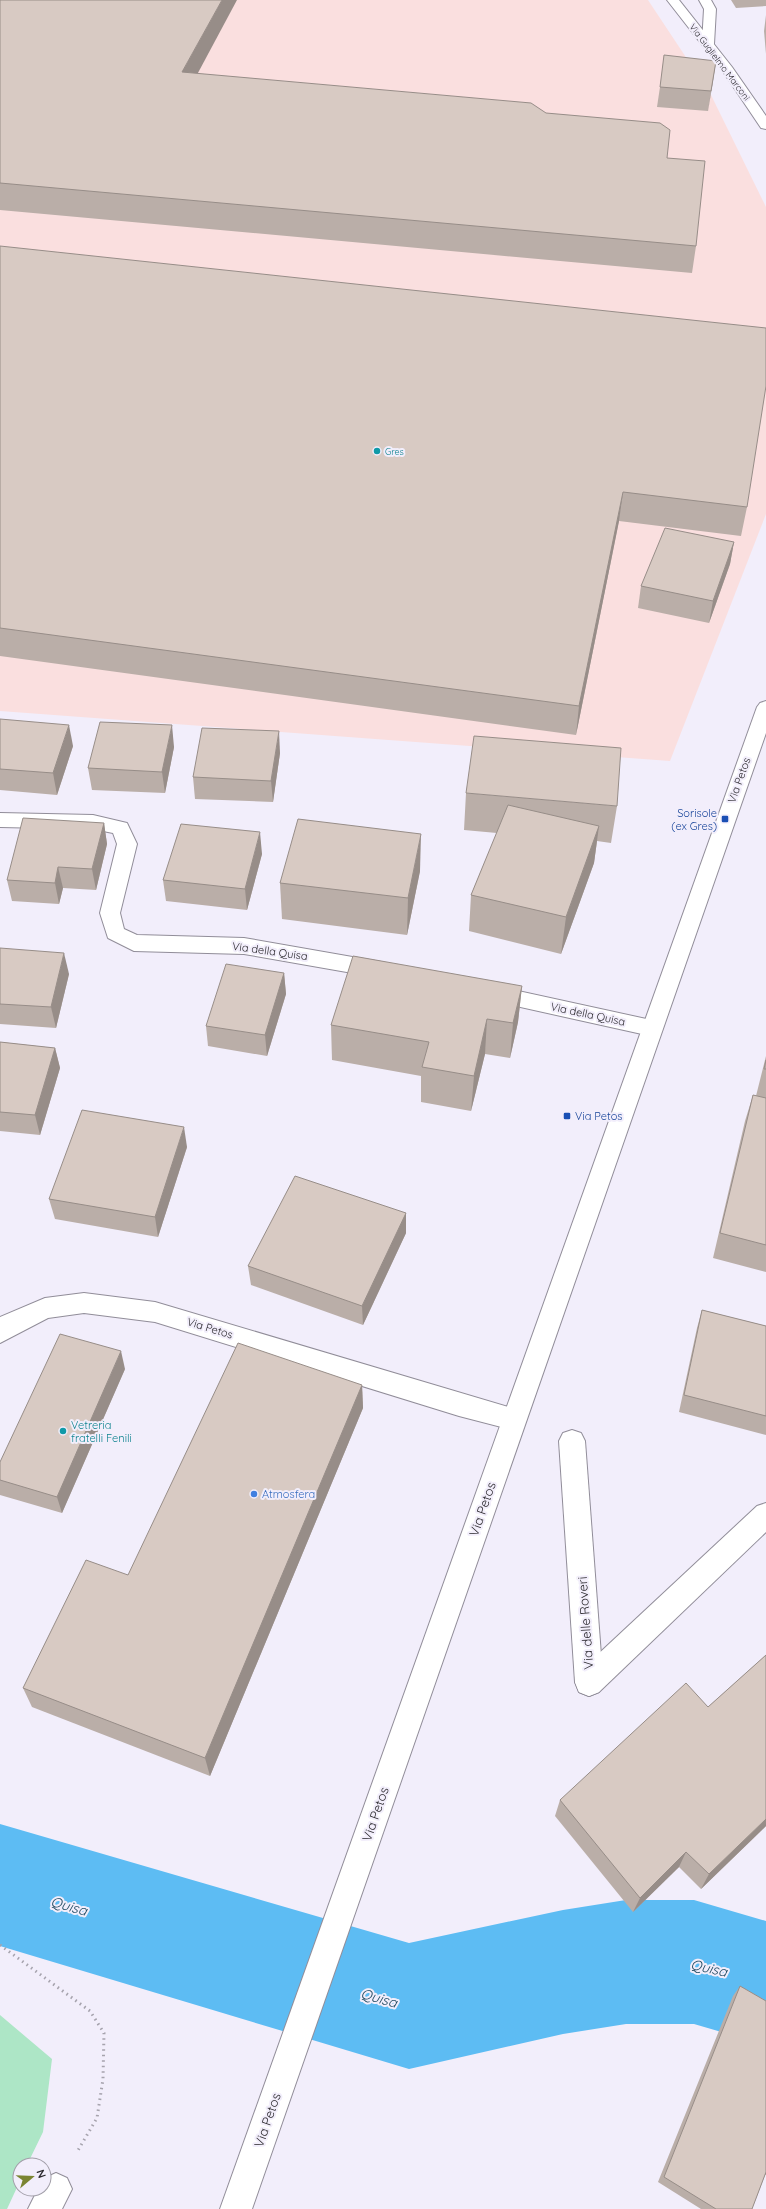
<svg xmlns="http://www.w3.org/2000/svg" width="766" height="2209" viewBox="0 0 766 2209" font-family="Quicksand,sans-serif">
  <rect width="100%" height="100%" fill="#f2eefb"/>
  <!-- industrial -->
  <path fill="#fadfdf" d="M0,0H648L711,95L766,207V514L670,761L0,711Z"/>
  <!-- green -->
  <path fill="#ade6c6" d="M0,2015L52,2059L43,2132L27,2165H20V2181L7,2209H0Z"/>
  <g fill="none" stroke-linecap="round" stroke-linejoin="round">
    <!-- river -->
    <path fill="#5dbcf3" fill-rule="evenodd" d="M0,1824L409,1943L563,1910L626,1900H694L766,1921V2045L694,2024H626L563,2034L409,2069L0,1946Z"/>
    <defs>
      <path id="pedestrian" d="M572,1430L581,1433L585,1441L603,1682L599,1692L589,1696L579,1692L575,1682L559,1441L563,1433Z"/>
      <g id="minor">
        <path d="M0,813L93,815L127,823L137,844L120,913L124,929L137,935L244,938L381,962L388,964L391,970L388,976L381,978L244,954L134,951L108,938L100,913L117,844L113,833L93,829L0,827Z"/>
        <path d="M491,985L651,1020L659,1022L662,1028L659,1034L651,1036L484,999L481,993L484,987Z"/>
        <path d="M84,1293L155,1302L522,1411L525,1419L522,1427L513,1430L459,1416L155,1322L84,1313L48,1318L0,1343V1317L45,1298Z"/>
        <path d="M766,1503V1532L599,1692L589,1696L579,1692L575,1682L579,1672L757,1506Z"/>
        <path d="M56,2173L67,2178L72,2189L62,2209H28L38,2189H44L45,2178Z"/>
      </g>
      <path id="tertiary" d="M699,0H711L716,9L714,44L708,48L702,44L704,9Z"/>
      <g id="primary">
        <path d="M667,0H679L732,67L766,116V129L761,128L724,73Z"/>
        <path d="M766,701V733L252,2209H220L757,707L760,703Z"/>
      </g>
    </defs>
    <!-- pedestrian casing -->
    <use href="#pedestrian" stroke="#918d99" stroke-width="2"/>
    <!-- minor casing -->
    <use href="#minor" stroke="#918d99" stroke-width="2"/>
    <!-- tertiary casing -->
    <use href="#tertiary" stroke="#918d99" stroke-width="2"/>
    <!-- primary casing -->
    <use href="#primary" stroke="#918d99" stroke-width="2"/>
    <!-- path -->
    <path stroke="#a6a3ad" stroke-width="3" stroke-dasharray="1.5 4" stroke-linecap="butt" d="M0,1945L90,2011L104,2033L103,2079L97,2118L77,2152"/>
    <!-- pedestrian -->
    <use href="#pedestrian" fill="#fff" fill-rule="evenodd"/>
    <!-- minor -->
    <use href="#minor" fill="#fff" fill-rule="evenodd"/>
    <!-- tertiary -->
    <use href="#tertiary" fill="#fff" fill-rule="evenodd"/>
    <!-- primary -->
    <use href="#primary" fill="#fff" fill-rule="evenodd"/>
  </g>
  <!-- wall -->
  <g fill="#baaea8">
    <path d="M0,0L198,74L546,113L667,158L696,246L692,273L0,210Z"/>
    <path d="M731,0H766V6L736,8Z"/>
    <path d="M766,15V54L764,31Z"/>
    <path d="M716,61L708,111L657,107L660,87Z"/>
    <path d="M0,246L747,507L741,536L619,521L576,735L0,656Z"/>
    <path d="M734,542L730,564L709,623L638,608L641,586Z"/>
    <path d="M0,719L73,746L57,795L0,790Z"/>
    <path d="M174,747L165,793L92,790L88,768Z"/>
    <path d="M280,753L273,802L195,799L193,777Z"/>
    <path d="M466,793L617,806L611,843L597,841L594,863L561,954L469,931L471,895L497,833L464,830Z"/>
    <path d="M104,823L107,844L96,890L63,888L59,904L12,901L7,880Z"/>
    <path d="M262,854L247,910L166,901L163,880Z"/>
    <path d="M420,871L407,935L282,919L280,883Z"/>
    <path d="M0,948L69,974L56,1028L0,1024Z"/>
    <path d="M284,973L286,994L267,1056L208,1046L206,1026Z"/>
    <path d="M522,986L518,1022L510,1058L485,1054L471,1111L421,1102V1076L332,1060L331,1025Z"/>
    <path d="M0,1042L55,1048L60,1068L40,1135L0,1131Z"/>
    <path d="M766,1056V1272L713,1258L745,1121L753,1095L756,1096Z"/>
    <path d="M187,1147L158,1237L55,1219L49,1199Z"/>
    <path d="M406,1213V1233L363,1325L251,1285L248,1266Z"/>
    <path d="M702,1310L766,1326V1435L679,1412L697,1328Z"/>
    <path d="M125,1369L62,1513L0,1495V1462Z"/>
    <path d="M362,1385L363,1408L210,1776L32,1707L23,1688L128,1575Z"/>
    <path d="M766,1655V1826L701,1889L679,1867L633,1912L555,1816L560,1800L708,1707Z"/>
    <path d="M740,1986L766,2001V2175H765L752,2209H701L658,2182L733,1996Z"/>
  </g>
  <!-- shaded-wall -->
  <g fill="#978d88">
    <path d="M222,0H237L184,99L182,72Z"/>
    <path d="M716,61L713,81L708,111L711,91Z"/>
    <path d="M623,492L619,521L576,735L579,706Z"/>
    <path d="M734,542L730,564L709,623L713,601Z"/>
    <path d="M69,725L73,746L57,795L53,773Z"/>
    <path d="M172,725L174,747L165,793L162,772Z"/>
    <path d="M279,731L280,753L273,802L271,781Z"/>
    <path d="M104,823L107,844L96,890L92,869Z"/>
    <path d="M599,826L594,863L561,954L566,917Z"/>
    <path d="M260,832L262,854L247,910L245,889Z"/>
    <path d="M421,834L420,871L407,935L408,898Z"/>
    <path d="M58,867L63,888L59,904L55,883Z"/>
    <path d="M64,953L69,974L56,1028L51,1007Z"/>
    <path d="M284,973L286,994L267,1056L265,1035Z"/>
    <path d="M522,986L518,1022L510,1058L513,1023Z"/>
    <path d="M487,1019L485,1054L471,1111L474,1076Z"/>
    <path d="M55,1048L60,1068L40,1135L35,1115Z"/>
    <path d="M184,1127L187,1147L158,1237L155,1217Z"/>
    <path d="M406,1213V1233L363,1325L362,1306Z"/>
    <path d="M121,1351L125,1369L62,1513L57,1497Z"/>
    <path d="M362,1385L363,1408L210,1776L205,1758Z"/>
    <path d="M766,1819V1826L701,1889L709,1874Z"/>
    <path d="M686,1852L679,1867L633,1912L640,1898Z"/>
  </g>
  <!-- building -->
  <g fill="#d8cac3" stroke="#978d88">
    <path d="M0,0H222L182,72L531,103L546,113L660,123L670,130L667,158L705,161L696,246L0,183Z"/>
    <path d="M664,55L716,61L711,91L660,87Z"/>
    <path d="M0,246L766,328V386L747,507L623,492L579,706L0,628Z"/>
    <path d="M665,528L734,542L713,601L641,586Z"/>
    <path d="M0,719L69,725L53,773L0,769Z"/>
    <path d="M100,722L172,725L162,772L88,768Z"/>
    <path d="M202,728L279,731L271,781L193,777Z"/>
    <path d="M474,736L621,748L617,806L466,793Z"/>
    <path d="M508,805L599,826L566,917L471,895Z"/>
    <path d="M23,818L104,823L92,869L58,867L55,883L7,880Z"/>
    <path d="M298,819L421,834L408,898L280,883Z"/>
    <path d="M181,824L260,832L245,889L163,880Z"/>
    <path d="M0,948L64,953L51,1007L0,1004Z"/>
    <path d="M353,956L522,986L513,1023L487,1019L474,1076L422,1067L429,1042L331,1025Z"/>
    <path d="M226,964L284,973L265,1035L206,1026Z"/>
    <path d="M0,1042L55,1048L35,1115L0,1112Z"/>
    <path d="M766,1060V1069H764Z"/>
    <path d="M753,1095L766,1098V1245L720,1233Z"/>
    <path d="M82,1110L184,1127L155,1217L49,1199Z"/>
    <path d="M295,1176L406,1213L362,1306L248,1266Z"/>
    <path d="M702,1310L766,1326V1416L684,1395Z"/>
    <path d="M60,1334L121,1351L57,1497L0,1480V1462Z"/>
    <path d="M238,1343L362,1385L205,1758L23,1688L86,1560L128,1575Z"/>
    <path d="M766,1655V1819L709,1874L686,1852L640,1898L560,1800L686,1683L708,1707Z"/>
    <path d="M740,1986L766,2001V2172L752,2209H716L664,2177Z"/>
  </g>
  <!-- markers -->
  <g fill="#0f9aa8" stroke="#f2eefb" stroke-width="1.5">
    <circle cx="377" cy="451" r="4"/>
    <circle cx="63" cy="1431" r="4"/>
  </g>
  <g fill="#1a4fb4" stroke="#f2eefb" stroke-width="1.5">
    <rect x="721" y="815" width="8" height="8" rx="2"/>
    <rect x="563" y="1112" width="8" height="8" rx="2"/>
  </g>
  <circle fill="#3f7fe0" stroke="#f2eefb" stroke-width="1.5" cx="254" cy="1494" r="4"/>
  <g text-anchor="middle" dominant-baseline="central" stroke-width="4" stroke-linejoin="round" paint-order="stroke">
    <!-- far-street labels -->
    <g font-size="9" fill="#2b292e" stroke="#f2eefb">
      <text transform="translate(720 62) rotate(53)">Via Guglielmo Marconi</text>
    </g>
    <!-- far-culture labels -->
    <g font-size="9" fill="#0d838f" stroke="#f2eefb" text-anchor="start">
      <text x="385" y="451">Gres</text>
    </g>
    <!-- street labels -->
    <g font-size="11" fill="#2b292e" stroke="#f2eefb">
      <text transform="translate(739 780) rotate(-70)">Via Petos</text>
      <text transform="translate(270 951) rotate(8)">Via della Quisa</text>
      <text transform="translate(588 1014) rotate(12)">Via della Quisa</text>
      <text transform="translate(210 1328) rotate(17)">Via Petos</text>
    </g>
    <!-- transit labels -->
    <g font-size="11" fill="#164399" stroke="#f2eefb" text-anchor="end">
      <text x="717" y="813">Sorisole<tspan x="717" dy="13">(ex Gres)</tspan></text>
      <text x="575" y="1116" text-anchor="start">Via Petos</text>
    </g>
    <!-- culture labels -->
    <g font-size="11" fill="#0d838f" stroke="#f2eefb" text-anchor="start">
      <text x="71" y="1425">Vetreria<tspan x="71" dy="13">fratelli Fenili</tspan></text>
    </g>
    <!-- shop labels -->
    <g font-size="11" fill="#366cbe" stroke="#f2eefb" text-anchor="start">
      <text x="262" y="1494">Atmosfera</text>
    </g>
    <!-- near-street labels -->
    <g font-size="13" fill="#2b292e" stroke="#f2eefb">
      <text transform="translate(482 1509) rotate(-71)">Via Petos</text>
      <text transform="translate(585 1623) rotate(-94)">Via delle Roveri</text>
      <text transform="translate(375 1814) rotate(-71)">Via Petos</text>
      <text transform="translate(267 2120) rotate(-71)">Via Petos</text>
    </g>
    <!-- near-water labels -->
    <g font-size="14" font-style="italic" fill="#224b62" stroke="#f2eefb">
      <text transform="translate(69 1906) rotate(16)">Quisa</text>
      <text transform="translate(709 1968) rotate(13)">Quisa</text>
      <text transform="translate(379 1998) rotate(16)">Quisa</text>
    </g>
  </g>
  <!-- north arrow -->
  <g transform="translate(32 2177) rotate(71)"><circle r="19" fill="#f2eefb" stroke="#a29fa9"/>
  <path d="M0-3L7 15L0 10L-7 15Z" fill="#7b8532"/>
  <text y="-6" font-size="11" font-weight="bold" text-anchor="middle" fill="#2b292e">N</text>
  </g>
</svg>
